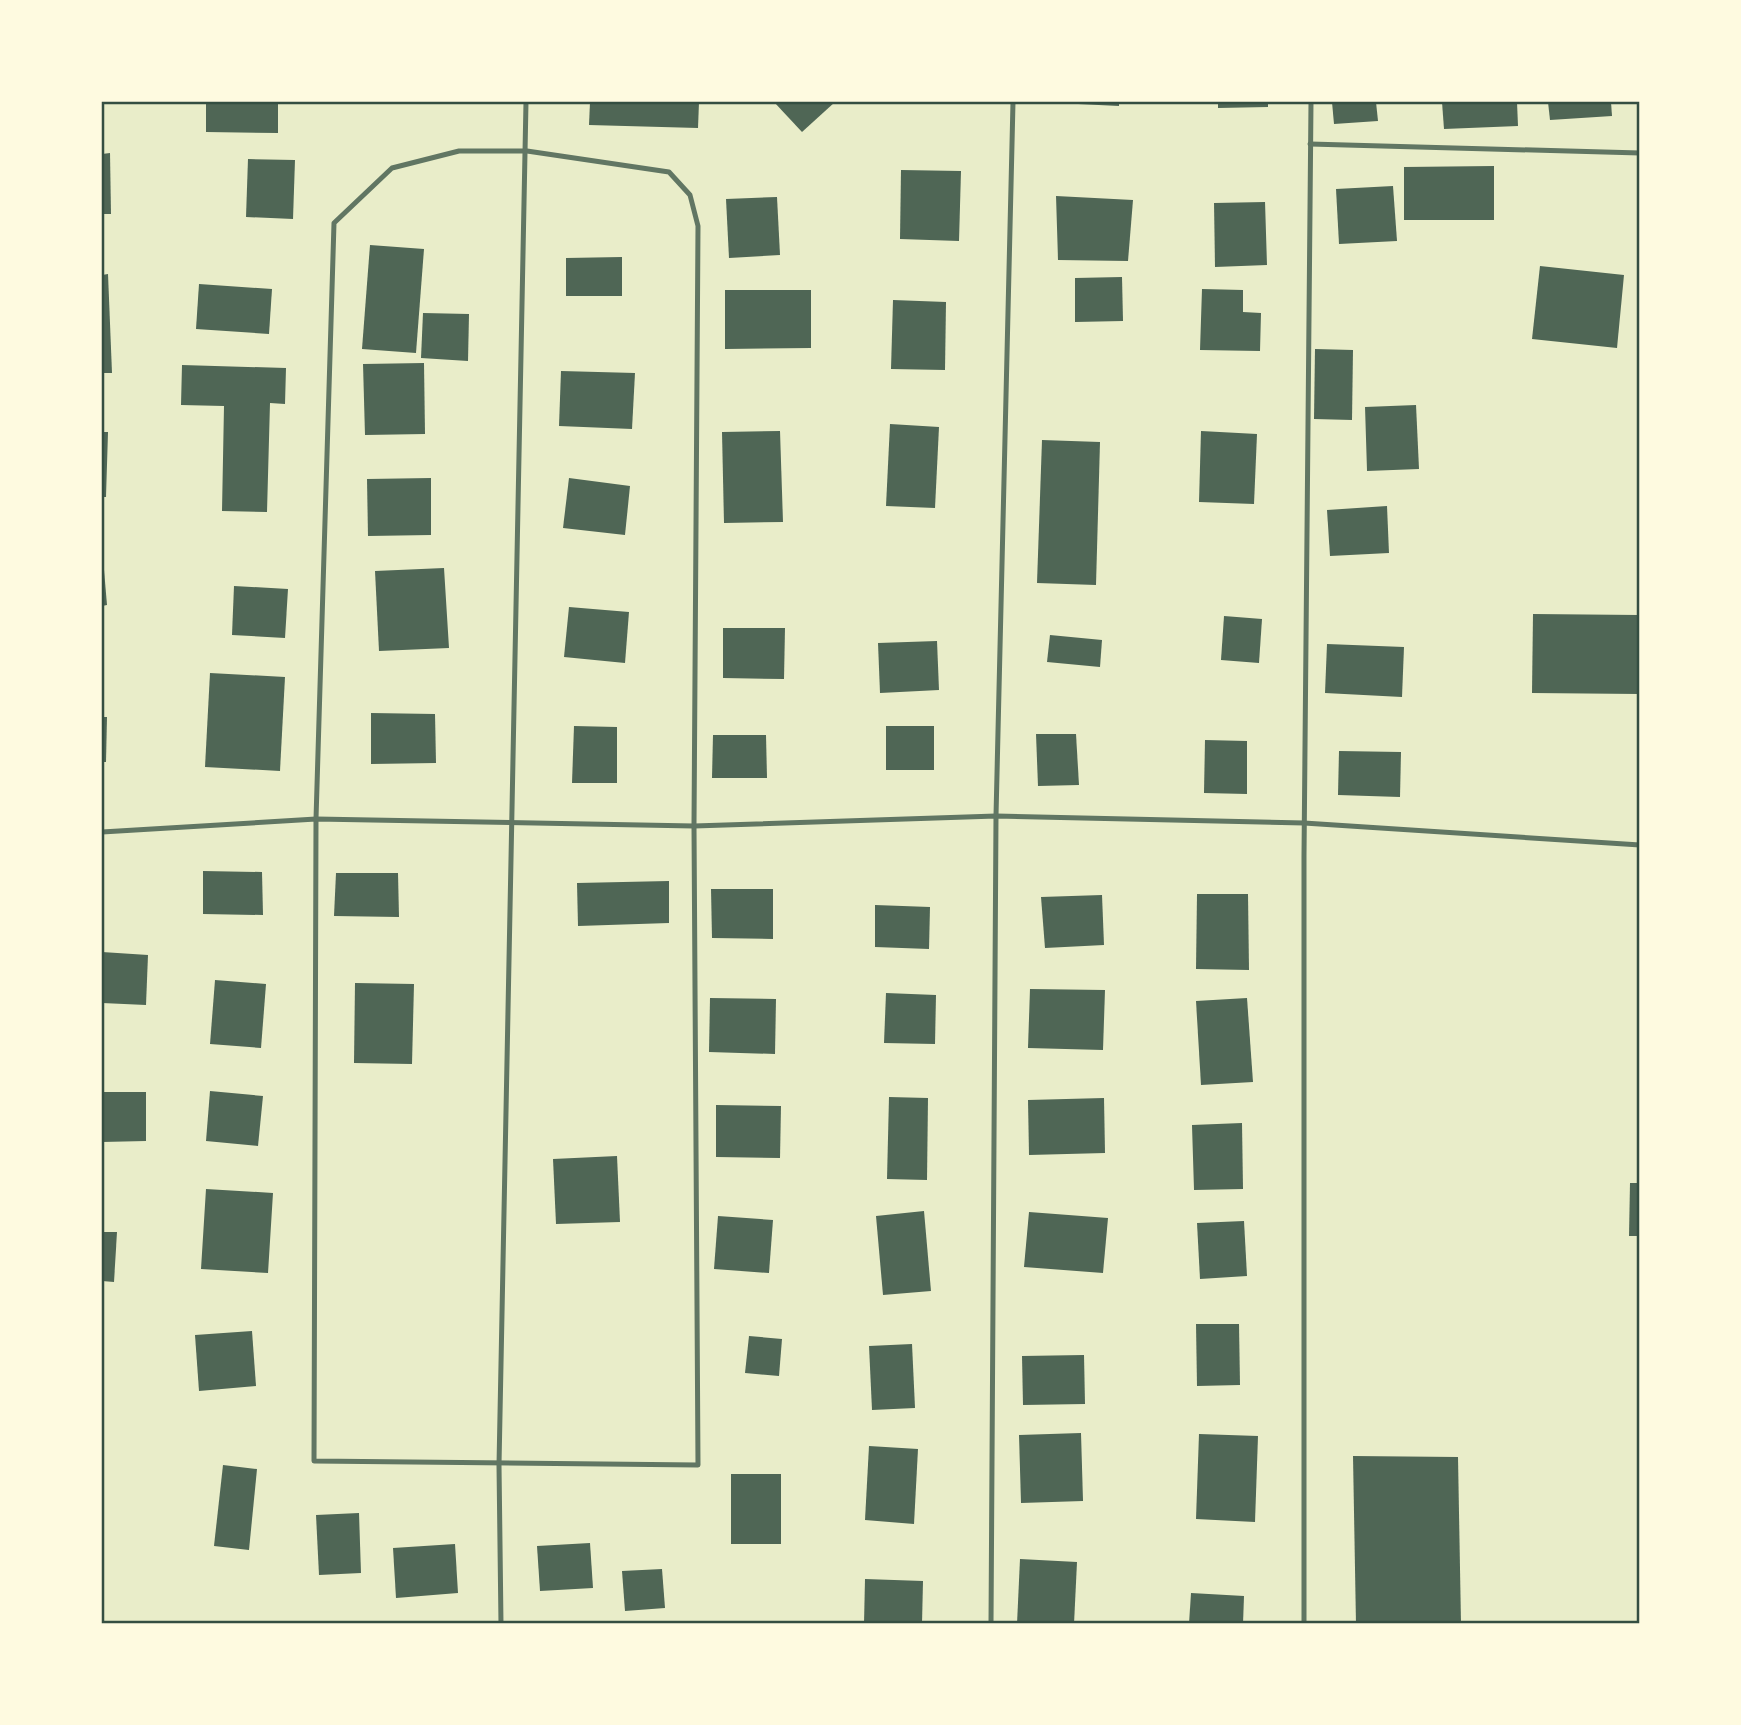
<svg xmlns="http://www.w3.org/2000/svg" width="1741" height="1725" viewBox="0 0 1741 1725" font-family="'Open Sans',sans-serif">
  <rect width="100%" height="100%" fill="#e9edc9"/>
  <!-- building -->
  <g fill="#4f6655">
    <path d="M206,102H278V133L206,132Z"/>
    <path d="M590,102H699L698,128L589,125Z"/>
    <path d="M774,102H835L802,132Z"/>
    <rect x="899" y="102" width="43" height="2"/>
    <path d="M1078,102H1119V106L1078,104Z"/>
    <path d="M1218,102H1268V107L1218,108Z"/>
    <path d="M1332,102H1376L1378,121L1334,124Z"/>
    <path d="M1442,102H1517L1518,126L1444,129Z"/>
    <path d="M1548,102H1611L1612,116L1550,120Z"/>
    <path d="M110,153L111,214H102V154Z"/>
    <path d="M248,159L295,160L293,219L246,217Z"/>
    <path d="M1494,166V220H1404V167Z"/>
    <path d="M901,170L961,171L959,241L900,239Z"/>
    <path d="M1393,186L1397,241L1339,244L1336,189Z"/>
    <path d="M1056,196L1133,200L1128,261L1058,260Z"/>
    <path d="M777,197L780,255L729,258L726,199Z"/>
    <path d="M1265,202L1267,265L1215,267L1214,203Z"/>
    <path d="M370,245L424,249L416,353L362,349Z"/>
    <path d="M622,257V296H566V258Z"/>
    <path d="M1540,266L1624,275L1617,348L1532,339Z"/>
    <path d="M108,274L112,373H102V275Z"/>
    <path d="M1122,277L1123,321L1075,322V278Z"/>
    <path d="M199,284L272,289L269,334L196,329Z"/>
    <path d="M1202,289L1243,290V312L1261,313L1260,351L1200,350Z"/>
    <path d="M725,290H811V348L725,349Z"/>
    <path d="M893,300L946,302L945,370L891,369Z"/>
    <path d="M423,313L469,314L468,361L421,358Z"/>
    <path d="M1315,349L1353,350L1352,420L1314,419Z"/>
    <path d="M424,363L425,434L365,435L363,364Z"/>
    <path d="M182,365L286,368L285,404L270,403L267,512L222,511L224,406L181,405Z"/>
    <path d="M561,371L635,373L632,429L559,426Z"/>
    <path d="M1416,405L1419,469L1367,471L1365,407Z"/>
    <path d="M890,424L939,427L935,508L886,506Z"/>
    <path d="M780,431L783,522L724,523L722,432Z"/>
    <path d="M1201,431L1257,434L1254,504L1199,502Z"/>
    <path d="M102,432H108L106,497H102Z"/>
    <path d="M1042,440L1100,442L1096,585L1037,583Z"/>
    <path d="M431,478V535L368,536L367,479Z"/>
    <path d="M569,478L630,486L625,535L563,528Z"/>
    <path d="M1387,506L1389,553L1330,556L1327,510Z"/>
    <path d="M102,558H103L107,605L102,606Z"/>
    <path d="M444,568L449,648L379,651L375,571Z"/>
    <path d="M234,586L288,589L285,638L232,635Z"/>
    <path d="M569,607L629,612L625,663L564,657Z"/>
    <path d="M1533,614L1639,615V694L1532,693Z"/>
    <path d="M1224,616L1262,619L1259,663L1221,660Z"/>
    <path d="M723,628H785L784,679L723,678Z"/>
    <path d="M1050,635L1102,640L1100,667L1047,662Z"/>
    <path d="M937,641L939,690L880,693L878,643Z"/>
    <path d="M1327,644L1404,647L1402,697L1325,693Z"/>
    <path d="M210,673L285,677L280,771L205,767Z"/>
    <path d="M371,713L435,714L436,763L371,764Z"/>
    <path d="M102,717H107L106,762H102Z"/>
    <path d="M574,726L617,727V783H572Z"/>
    <rect x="886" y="726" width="48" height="44"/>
    <path d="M1036,734H1076L1079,785L1038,786Z"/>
    <path d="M713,735H766L767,778H712Z"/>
    <path d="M1205,740L1247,741V794L1204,793Z"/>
    <path d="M1339,751L1401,752L1400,797L1338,795Z"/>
    <path d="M203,871L262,872L263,915L203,914Z"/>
    <path d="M336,873H398L399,917L334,916Z"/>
    <path d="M669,881V923L578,926L577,883Z"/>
    <path d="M711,889H773V939L712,938Z"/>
    <path d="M1197,894H1248L1249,970L1196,969Z"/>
    <path d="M1102,895L1104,945L1045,948L1041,897Z"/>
    <path d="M875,905L930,907L929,949L875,947Z"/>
    <path d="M102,952L148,955L146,1005L102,1003Z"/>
    <path d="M215,980L266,984L261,1048L210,1044Z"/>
    <path d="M355,983L414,984L412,1064L354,1063Z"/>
    <path d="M1030,989L1105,990L1103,1050L1028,1048Z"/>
    <path d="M886,993L936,995L935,1044L884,1043Z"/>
    <path d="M710,998L776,999L775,1054L709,1052Z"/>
    <path d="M1247,998L1253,1082L1201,1085L1196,1001Z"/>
    <path d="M210,1091L263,1096L258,1146L206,1141Z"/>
    <path d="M102,1092H146V1141L102,1142Z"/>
    <path d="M889,1097L928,1098L927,1180L887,1179Z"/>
    <path d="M1104,1098L1105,1153L1029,1155L1028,1100Z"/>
    <path d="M716,1105L781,1106L780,1158L716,1157Z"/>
    <path d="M1242,1123L1243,1189L1194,1190L1192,1125Z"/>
    <path d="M617,1156L620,1222L556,1224L553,1159Z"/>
    <path d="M1630,1183H1640V1236H1629Z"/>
    <path d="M206,1189L273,1193L268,1273L201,1269Z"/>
    <path d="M924,1211L931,1291L883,1295L876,1216Z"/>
    <path d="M1029,1212L1108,1218L1103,1273L1024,1267Z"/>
    <path d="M718,1216L773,1220L769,1273L714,1269Z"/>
    <path d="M1244,1221L1247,1276L1200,1279L1197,1223Z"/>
    <path d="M102,1232H117L114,1282L102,1281Z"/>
    <path d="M1196,1324H1239L1240,1385L1197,1386Z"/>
    <path d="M252,1331L256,1386L199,1391L195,1335Z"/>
    <path d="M749,1336L782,1339L779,1376L745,1373Z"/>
    <path d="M912,1344L915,1408L872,1410L869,1346Z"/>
    <path d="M1084,1355L1085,1404L1023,1405L1022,1356Z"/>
    <path d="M1081,1433L1083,1501L1021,1503L1019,1435Z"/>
    <path d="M1199,1434L1258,1436L1255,1522L1196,1519Z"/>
    <path d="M869,1446L918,1449L914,1524L865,1520Z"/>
    <path d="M1353,1456L1458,1457L1461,1624H1356Z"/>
    <path d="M223,1465L257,1469L249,1550L214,1546Z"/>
    <rect x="731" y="1474" width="50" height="70"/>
    <path d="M359,1513L361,1573L319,1575L316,1515Z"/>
    <path d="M590,1543L593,1588L540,1591L537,1546Z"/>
    <path d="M455,1544L458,1593L396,1598L393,1548Z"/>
    <path d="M1020,1559L1077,1562L1074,1624H1017Z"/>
    <path d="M662,1569L665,1608L625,1611L622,1571Z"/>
    <path d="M865,1579L923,1581L922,1624H864Z"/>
    <path d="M1191,1593L1244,1596L1243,1624H1189Z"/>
  </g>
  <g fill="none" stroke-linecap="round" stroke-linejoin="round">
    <!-- service -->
    <g stroke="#617663" stroke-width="5">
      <path d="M1310,144L1640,153"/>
      <path d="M459,151H527L669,172L690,195L698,226L694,826L698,1465L314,1461L316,819L334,223L392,168Z"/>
      <path d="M102,832L316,819L694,826L996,816L1304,823L1640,845"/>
      <path d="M501,1624L499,1465L526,102"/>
      <path d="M991,1624L996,816L1013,102"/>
      <path d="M1304,1624V856L1311,102"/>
    </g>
  </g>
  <!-- border -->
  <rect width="1741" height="1725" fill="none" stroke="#fefae0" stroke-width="206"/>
  <rect x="103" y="103" width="1535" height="1519" fill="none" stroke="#344e41" stroke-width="2.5"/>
</svg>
